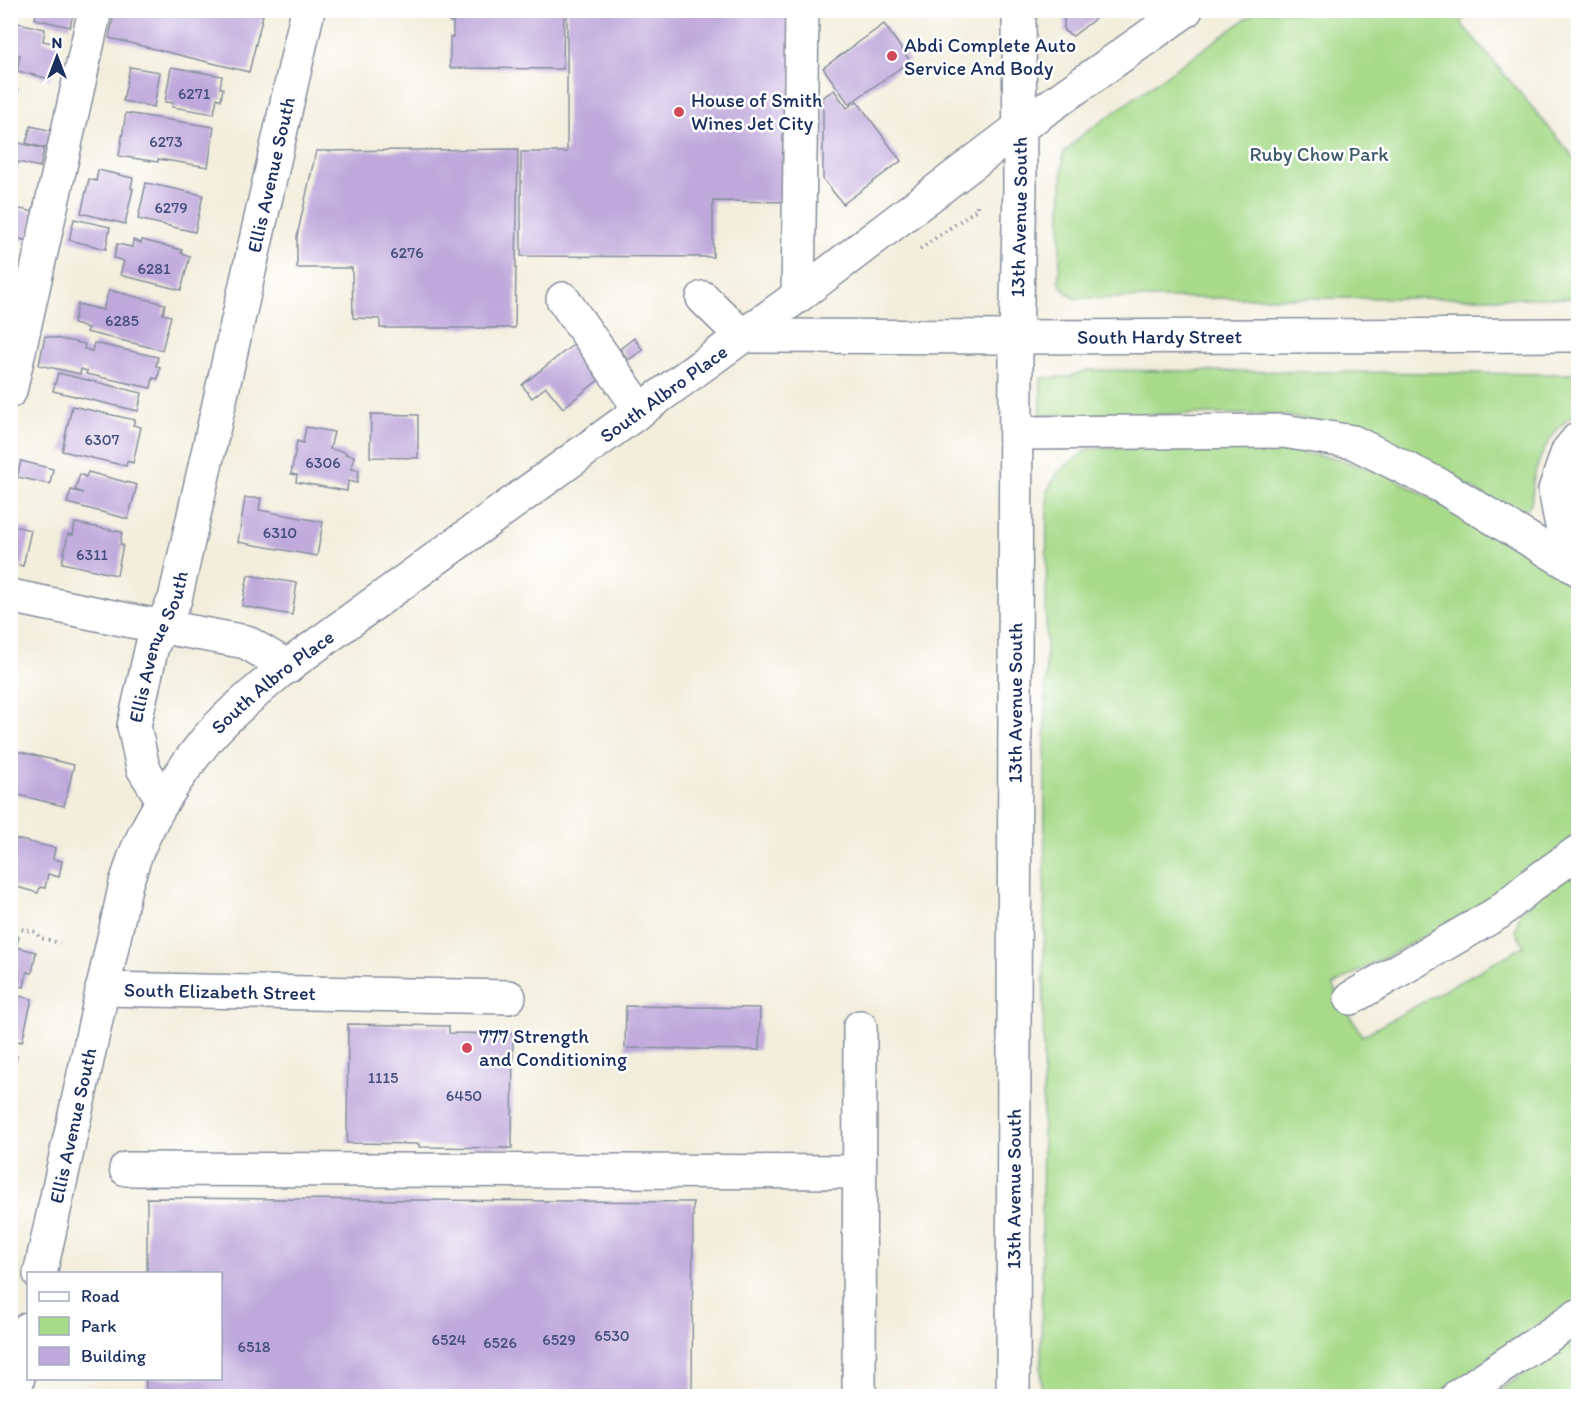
<svg xmlns="http://www.w3.org/2000/svg" width="1589" height="1407" viewBox="0 0 1589 1407" font-family="Itim,sans-serif">
  <rect width="100%" height="100%" fill="#fff"/>
  <filter id="ink" filterUnits="userSpaceOnUse"><feTurbulence type="fractalNoise" baseFrequency=".0167" numOctaves="2"/><feDisplacementMap in="SourceGraphic" scale="12" xChannelSelector="R" yChannelSelector="G"/><feConvolveMatrix kernelMatrix="1 2 1 2 8 2 1 2 1" color-interpolation-filters="sRGB"/></filter>
  <filter id="wash" filterUnits="userSpaceOnUse"><feTurbulence type="fractalNoise" baseFrequency=".008" numOctaves="4" result="noise"/><feDisplacementMap in="SourceGraphic" scale="24" xChannelSelector="R" yChannelSelector="G"/><feGaussianBlur stdDeviation="1.35" result="paint"/><feColorMatrix in="noise" values="0 0 0 0 0 0 0 0 0 0 0 0 0 0 0 0 0 1.4 0 .05"/><feComposite in="paint" operator="in"/></filter>
  <g filter="url(#wash)">
    <rect width="100%" height="100%" fill="#f2eedb"/>
    <!-- green -->
    <g fill="#a7db8a" stroke="#618574" stroke-width="1.5">
      <path d="M1257,11H1464L1462,24L1578,162V298H1074C1066,293 1062,289 1059,281L1063,154L1082,135Z"/>
      <path d="M1087,370L1578,374V412C1554,426 1539,454 1533,481C1532,489 1534,498 1530,505C1528,509 1523,510 1519,512L1509,510L1404,449L1381,438L1355,428L1294,417L1266,414L1041,415V378L1069,377Z"/>
      <path d="M1131,446L1264,448L1335,458L1388,475L1484,528L1574,582L1578,588V842L1506,893L1333,985L1362,1036L1524,946L1515,930L1521,910L1578,861V1303L1543,1328L1435,1396H1041L1047,491L1059,471L1088,449Z"/>
      <path d="M1578,474V531C1573,511 1567,494 1578,474Z"/>
      <path d="M1578,1336V1396H1490L1500,1390Z"/>
    </g>
    <g id="blocks">
      <!-- building -->
      <g fill="#bfa9db">
        <path d="M37,10H74L70,27L35,19Z"/>
        <path d="M115,10H246L263,15L249,72L109,38Z"/>
        <path d="M449,10H564L563,69L450,68V37H453V22H449Z"/>
        <path d="M567,10H792L791,202L713,201V257L521,256V152H567Z"/>
        <path d="M1064,10H1106L1073,36L1064,31Z"/>
        <path d="M10,21L45,29L43,41L57,44L50,79L17,71L20,55L10,52Z"/>
        <path d="M884,24L910,61L849,104L823,68Z"/>
        <path d="M130,67L160,72L154,107L123,101Z"/>
        <path d="M171,67L222,76L220,88H223L221,100L217,98L214,114L172,107L173,103L165,102Z"/>
        <path d="M10,89L18,90L11,118H10Z"/>
        <path d="M834,90L847,108L857,101L901,161L843,204L823,179V97Z"/>
        <path d="M126,113L214,127L208,167L158,159V162L119,156Z"/>
        <path d="M31,126L57,132L53,150L26,143Z"/>
        <path d="M15,142L44,149L40,167L18,162L11,191L10,160Z"/>
        <path d="M518,149L515,328H380V319L353,318L352,268H297V236L316,151Z"/>
        <path d="M98,170L133,178L131,188L133,189L125,224L81,213L89,179L96,181Z"/>
        <path d="M146,183L203,195L195,232L138,219Z"/>
        <path d="M10,207L35,212L29,241L10,237Z"/>
        <path d="M74,219L110,227L106,249L69,240Z"/>
        <path d="M133,240L141,243L142,240L182,250L181,253L190,256L181,290L120,275L124,261L114,258L117,244L132,247Z"/>
        <path d="M109,290L165,304L163,314L171,316L162,350L86,332L88,328L73,324L78,304L103,310Z"/>
        <path d="M45,336L85,344L84,349L92,351L94,343L158,357L156,366L160,367L158,379L153,378L151,388L86,374L87,371L81,369L80,374L39,365Z"/>
        <path d="M634,338L643,350L628,360L620,349Z"/>
        <path d="M574,344L600,379L563,408L546,387L532,398L522,385Z"/>
        <path d="M58,373L142,393L138,411L53,391Z"/>
        <path d="M72,406L135,420L133,425L141,427L133,463L127,461L126,466L62,451Z"/>
        <path d="M371,414L418,415V458L370,457Z"/>
        <path d="M306,427L334,432L330,449L346,452L345,454L354,456L351,469L359,470L357,483L348,481L347,491L296,482L297,475L291,474L297,441L303,443Z"/>
        <path d="M21,461L53,469L50,484L17,477Z"/>
        <path d="M88,472L137,485L128,519L67,503L71,490L83,493L75,490L80,474L86,477Z"/>
        <path d="M245,498H261L259,510L323,522L317,556L238,542Z"/>
        <path d="M75,523L122,532L120,544L123,545L117,575L62,563L68,534L73,535Z"/>
        <path d="M10,525L31,530L23,566L10,563Z"/>
        <path d="M248,575L297,583L292,615L242,606Z"/>
        <path d="M17,751L74,765L64,806L10,793V753L17,754Z"/>
        <path d="M16,839L55,848L53,859L62,861L59,877L48,874L45,888L40,887L38,893L10,885V864Z"/>
        <path d="M10,935L19,937L16,947L36,952L32,973L27,972L24,987L10,984Z"/>
        <path d="M10,994L32,999L22,1042L10,1039Z"/>
        <path d="M626,1006L760,1008L759,1050L625,1048Z"/>
        <path d="M348,1024L449,1026V1033L513,1034L512,1148L419,1147V1144L347,1143Z"/>
        <path d="M10,1055L17,1056L11,1082H10Z"/>
        <path d="M147,1198L693,1202L692,1396H146V1378H220V1274H147Z"/>
      </g>
    </g>
  </g>
  <g filter="url(#ink)">
    <use href="#blocks" fill-opacity="0" stroke="#868e9c" stroke-width="1.5"/>
    <g fill="none" stroke-linecap="round" stroke-linejoin="round">
      <defs>
        <g id="minor">
          <path d="M798,296L802,10"/>
          <path id="s1" d="M703,298L742,336L1016,337L1578,335"/>
          <path d="M563,299L640,409"/>
          <path d="M10,391L95,10"/>
          <path d="M1016,433L1283,431L1353,442L1441,486L1578,569"/>
          <path d="M1578,439L1568,451L1555,490L1563,531L1578,566"/>
          <path d="M10,596L137,622L246,642L288,667"/>
          <path id="s2" d="M163,800L143,768L134,726L152,646L175,599L308,10"/>
          <path id="s3" d="M102,989L509,997"/>
          <path d="M1351,998L1498,913L1533,884L1578,852"/>
          <path d="M126,1169L859,1172"/>
          <path id="s4" d="M40,1274L126,883C131,870 134,856 140,844C157,806 181,771 207,739C228,714 254,694 278,673L798,296L1019,128L1186,10"/>
          <path d="M14,1396L28,1329"/>
          <path d="M859,1396L860,1027"/>
          <path id="s5" d="M1013,1396L1016,337L1020,188L1019,10"/>
          <path d="M1458,1396L1578,1316"/>
        </g>
      </defs>
      <!-- minor casing -->
      <use href="#minor" stroke="#868e9c" stroke-width="36"/>
      <!-- path -->
      <g stroke="#868e9c" stroke-width="4" stroke-dasharray="1.5 4.5" stroke-linecap="butt">
        <path d="M920,249L977,209V202"/>
        <path d="M10,927L36,932L40,938L60,943"/>
      </g>
      <!-- minor -->
      <use href="#minor" stroke="#fff" stroke-width="33"/>
    </g>
  </g>
  <!-- markers -->
  <g fill="#d1495b" stroke="#fff" stroke-width="2">
    <circle cx="892" cy="56" r="6"/>
    <circle cx="679" cy="112" r="6"/>
    <circle cx="467" cy="1048" r="6"/>
  </g>
  <g text-anchor="middle" dominant-baseline="central" stroke-width="5" stroke-linejoin="round" paint-order="stroke">
    <!-- number labels -->
    <g font-size="16" fill="#444e7d">
      <text x="194" y="93">6271</text>
      <text x="166" y="141">6273</text>
      <text x="171" y="207">6279</text>
      <text x="407" y="252">6276</text>
      <text x="154" y="268">6281</text>
      <text x="122" y="320">6285</text>
      <text x="102" y="439">6307</text>
      <text x="323" y="462">6306</text>
      <text x="280" y="532">6310</text>
      <text x="92" y="554">6311</text>
      <text x="383" y="1077">1115</text>
      <text x="464" y="1095">6450</text>
      <text x="612" y="1335">6530</text>
      <text x="449" y="1339">6524</text>
      <text x="559" y="1339">6529</text>
      <text x="500" y="1342">6526</text>
      <text x="254" y="1346">6518</text>
    </g>
    <!-- poi labels -->
    <g font-size="20" fill="#1b2f5e" stroke="#fff" text-anchor="start">
      <text x="904" y="45">Abdi Complete Auto<tspan x="904" dy="23">Service And Body</tspan></text>
      <text x="691" y="100">House of Smith<tspan x="691" dy="23">Wines Jet City</tspan></text>
      <text x="479" y="1036">777 Strength<tspan x="479" dy="23">and Conditioning</tspan></text>
    </g>
    <!-- park labels -->
    <g font-size="20" fill="#3e5a69" stroke="#fff">
      <text x="1319" y="154">Ruby Chow Park</text>
    </g>
    <!-- street labels -->
    <g font-size="20" fill="#1b2f5e" stroke="#fff">
      <text stroke="none"><textPath href="#s2" startOffset="650">Ellis Avenue South</textPath></text>
      <text stroke="none"><textPath href="#s5" startOffset="1179">13th Avenue South</textPath></text>
      <text stroke="none"><textPath href="#s1" startOffset="472">South Hardy Street</textPath></text>
      <text stroke="none"><textPath href="#s4" startOffset="1140">South Albro Place</textPath></text>
      <text stroke="none"><textPath href="#s2" startOffset="164">Ellis Avenue South</textPath></text>
      <text stroke="none"><textPath href="#s4" startOffset="654">South Albro Place</textPath></text>
      <text stroke="none"><textPath href="#s5" startOffset="693">13th Avenue South</textPath></text>
      <text stroke="none"><textPath href="#s3" startOffset="118">South Elizabeth Street</textPath></text>
      <text stroke="none"><textPath href="#s4" startOffset="152">Ellis Avenue South</textPath></text>
      <text stroke="none"><textPath href="#s5" startOffset="207">13th Avenue South</textPath></text>
    </g>
  </g>
  <!-- margin -->
  <rect width="1589" height="1407" fill="none" stroke="#fff" stroke-width="36"/>
  <!-- legend -->
  <rect x="27" y="1272" width="195" height="108" fill="#ffffff" stroke="#a4acbf" stroke-width="1.5"/>
  <rect x="39" y="1292" width="30" height="9" fill="#ffffff" stroke="#a4acbf" stroke-width="1.5"/>
  <text x="81" y="1302" font-size="18" fill="#1b2f5e">Road</text>
  <rect x="39" y="1317" width="30" height="18" fill="#a7db8a" stroke="#a4acbf" stroke-width="1.5"/>
  <text x="81" y="1332" font-size="18" fill="#1b2f5e">Park</text>
  <rect x="39" y="1347" width="30" height="18" fill="#bfa9db" stroke="#a4acbf" stroke-width="1.5"/>
  <text x="81" y="1362" font-size="18" fill="#1b2f5e">Building</text>
  <!-- north arrow -->
  <g transform="translate(57 57)" stroke="#ffffff" stroke-width="4.5" paint-order="stroke">
  <path d="M0-4.5L10 22L0 15L-10 22Z" fill="#1b2f5e"/>
  <text y="-9" font-size="16" font-weight="bold" text-anchor="middle" fill="#1b2f5e">N</text>
  </g>
</svg>
